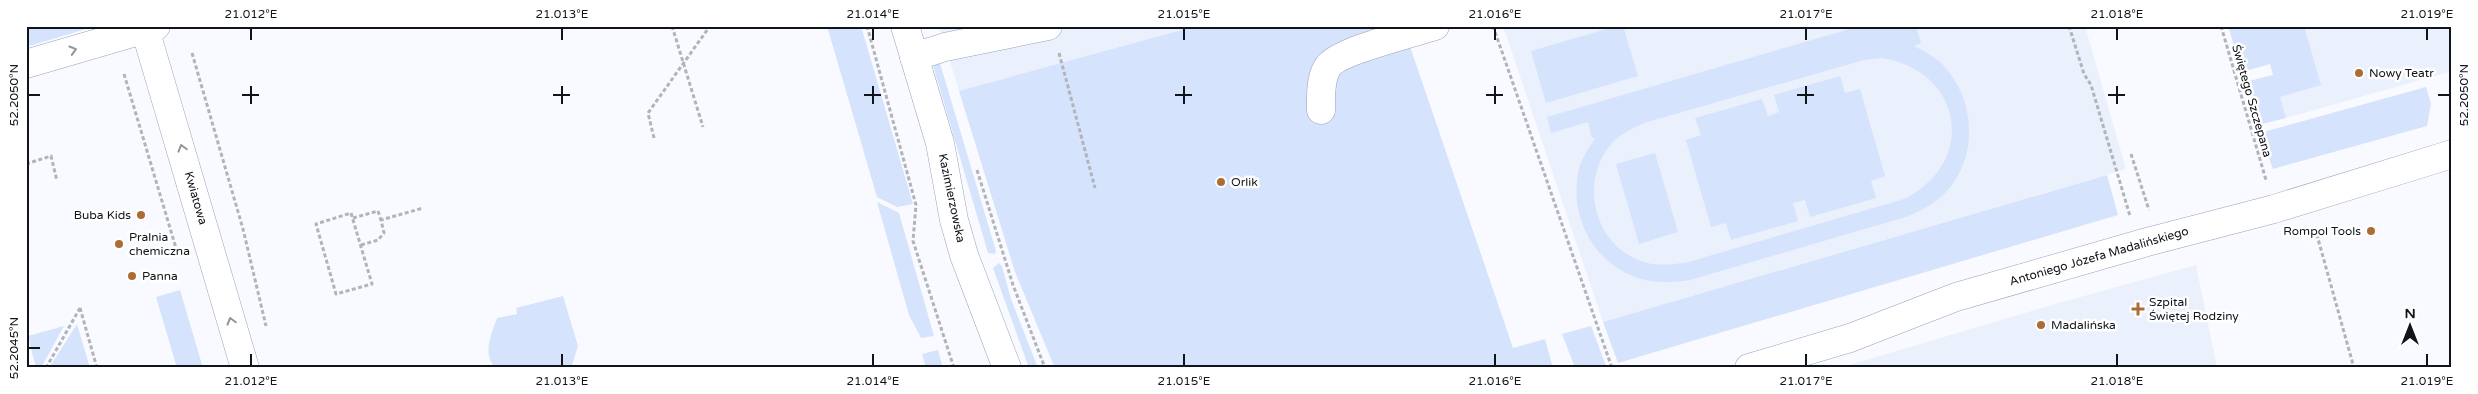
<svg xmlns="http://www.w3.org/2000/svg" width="2478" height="394" viewBox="0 0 2478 394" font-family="'Varela Round',sans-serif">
  <rect width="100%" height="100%" fill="#f8faff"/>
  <!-- built -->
  <g fill="#eaf0fc">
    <path d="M939,26H1196L959,91Z"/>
    <path d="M1503,26H2085L2126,169L1603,322Z"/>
    <path d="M2259,26H2452V71L2286,118Z"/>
    <path d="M2196,265L2217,368H1839L2048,306Z"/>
  </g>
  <!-- green -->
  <g fill="#d6e3fd" fill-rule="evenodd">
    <path d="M26,26H96L26,47Z"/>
    <path d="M827,26H861L913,204L897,207L877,197Z"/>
    <path d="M1196,26H1403L1513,348L1545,339L1553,368H1055L1015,272L959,91Z"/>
    <path d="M1617,26H1623L1638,76L1546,103L1531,51Z"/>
    <path d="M1860,26H1916L1921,43L1914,46C1924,51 1935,57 1943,65C1977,101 1979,161 1942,196C1932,205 1921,210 1909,216L1690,280C1677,282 1665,283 1652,281C1599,274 1567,219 1579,169C1582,157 1589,148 1595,138H1592L1588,122L1551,133L1547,117ZM1882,58C1963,71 1978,162 1904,199L1685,263C1672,264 1659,266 1647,263C1595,249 1577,183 1612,143C1620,134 1632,129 1644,123L1864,60Z"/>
    <path d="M2228,26H2304L2321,85L2280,97L2286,118L2258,125L2245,82L2273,75L2270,64L2242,72Z"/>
    <path d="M939,60L996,251L995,254L988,253L932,62Z"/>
    <path d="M1840,76L1845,93L1860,89L1885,176L1871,181L1876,198L1810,217L1805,200L1793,203L1798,221L1731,240L1726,223L1711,227L1686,140L1701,135L1695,118L1762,99L1768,116L1779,112L1774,95Z"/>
    <path d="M2426,87L2431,104L2427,126L2273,169L2260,133Z"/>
    <path d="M1655,153L1678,232L1639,244L1616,164Z"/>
    <path d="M2107,175L2118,215L1618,363L1603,322Z"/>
    <path d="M877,202L899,213L934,336L921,338L909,315Z"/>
    <path d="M999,263L1002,266L1011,299L1038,368H1029L993,268Z"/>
    <path d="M180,290L203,368H177L156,297Z"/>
    <path d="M563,296L578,346L571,368H496C481,355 492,333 497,318L517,314L516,308Z"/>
    <path d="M77,324L90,368H49Z"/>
    <path d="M64,326L41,368H36L28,336Z"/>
    <path d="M1591,326L1606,366L1575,368L1562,334Z"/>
    <path d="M938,350L943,368H926L922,354Z"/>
  </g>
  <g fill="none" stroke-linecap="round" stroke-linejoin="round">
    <defs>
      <g id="minor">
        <path d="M905,26L940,143L954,220L964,255L1007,368"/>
        <path d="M145,29L245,368"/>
        <path d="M914,57L945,47L1048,26"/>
        <path d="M26,64L156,26"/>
        <path d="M1321,110C1321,97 1320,80 1327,68C1336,51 1414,33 1435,26"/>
        <path d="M1749,368L1850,338L1956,297L2147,242L2274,209L2452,154"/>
      </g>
    </defs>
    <!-- minor casing -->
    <use href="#minor" stroke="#99a3b9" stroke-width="29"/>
    <!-- path -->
    <g stroke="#b1b4b9" stroke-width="3" stroke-dasharray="4 2.5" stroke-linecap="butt">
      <path d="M672,26L703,127"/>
      <path d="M867,26L916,205L913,241L954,368"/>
      <path d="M1493,26L1612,368"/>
      <path d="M2069,26L2084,74L2091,85L2130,216"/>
      <path d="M2221,26L2266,180"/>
      <path d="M192,53L243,229L266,326"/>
      <path d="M1059,53L1095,188"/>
      <path d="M124,74L176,248"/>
      <path d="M654,138L648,113L710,26"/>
      <path d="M2131,154L2149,210"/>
      <path d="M26,164L51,156L57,181"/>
      <path d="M977,170L1013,285L1045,368"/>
      <path d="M351,213L372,284L336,294L316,224Z"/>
      <path d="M353,218L378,211L381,220"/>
      <path d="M2315,228L2354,368"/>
      <path d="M361,245L378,240L384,233L381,220L423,208"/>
      <path d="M80,308L97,368"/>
      <path d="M46,368L80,308"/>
    </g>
    <!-- minor -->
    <use href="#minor" stroke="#fff" stroke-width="28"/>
  </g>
  <!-- one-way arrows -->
  <defs><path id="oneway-chevron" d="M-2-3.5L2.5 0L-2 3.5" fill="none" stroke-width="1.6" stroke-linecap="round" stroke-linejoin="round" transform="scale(1.25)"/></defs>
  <g stroke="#939598">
    <use href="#oneway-chevron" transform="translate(73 50) rotate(-16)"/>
    <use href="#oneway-chevron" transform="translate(182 148) rotate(-106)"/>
    <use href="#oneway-chevron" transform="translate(231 321) rotate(-106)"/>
  </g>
  <!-- ticks -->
  <path fill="none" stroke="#10141b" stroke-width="2" d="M251,28V40M562,28V40M873,28V40M1184,28V40M1495,28V40M1806,28V40M2117,28V40M2427,28V40M251,86V104M562,86V104M873,86V104M1184,86V104M1495,86V104M1806,86V104M2117,86V104M28,95H40M242,95H259M553,95H570M864,95H881M1175,95H1192M1486,95H1503M1797,95H1814M2108,95H2125M2438,95H2450M28,348H40M251,354V366M562,354V366M873,354V366M1184,354V366M1495,354V366M1806,354V366M2117,354V366M2427,354V366"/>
  <!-- markers -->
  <g fill="#ac6c34" stroke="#fff" stroke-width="2">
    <circle cx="2359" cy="73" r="5"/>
    <circle cx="1221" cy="182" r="5"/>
    <circle cx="141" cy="215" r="5"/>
    <circle cx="2371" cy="231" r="5"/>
    <circle cx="119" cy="244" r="5"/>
    <circle cx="132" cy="276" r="5"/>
    <path d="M2135.5 301.5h5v5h5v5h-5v5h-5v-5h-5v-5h5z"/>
    <circle cx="2041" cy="325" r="5"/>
  </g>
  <g text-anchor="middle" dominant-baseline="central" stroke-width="5" stroke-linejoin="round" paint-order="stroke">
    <!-- poi labels -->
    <g font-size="12" fill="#10141b" stroke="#fff" text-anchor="start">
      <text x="2369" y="73">Nowy Teatr</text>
      <text x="1231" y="182">Orlik</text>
      <text x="131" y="215" text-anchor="end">Buba Kids</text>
      <text x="2361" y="231" text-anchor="end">Rompol Tools</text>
      <text x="129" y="237">Pralnia<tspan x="129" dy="14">chemiczna</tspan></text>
      <text x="142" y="276">Panna</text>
      <text x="2149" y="302">Szpital<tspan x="2149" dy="14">Świętej Rodziny</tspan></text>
      <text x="2051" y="325">Madalińska</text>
    </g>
    <!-- street labels -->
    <g font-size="12" fill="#10141b" stroke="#fff">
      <text transform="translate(2252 101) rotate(74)">Świętego Szczepana</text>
      <text transform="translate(196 198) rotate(74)">Kwiatowa</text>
      <text transform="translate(952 198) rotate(78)">Kazimierzowska</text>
      <text transform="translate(2099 256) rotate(-16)">Antoniego Józefa Madalińskiego</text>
    </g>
  </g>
  <!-- border -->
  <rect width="2478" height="394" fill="none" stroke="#ffffff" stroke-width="55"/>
  <!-- north arrow -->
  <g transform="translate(2410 326)" stroke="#ffffff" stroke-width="4" paint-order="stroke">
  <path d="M0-4L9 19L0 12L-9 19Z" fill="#10141b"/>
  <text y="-8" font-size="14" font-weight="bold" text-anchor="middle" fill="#10141b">N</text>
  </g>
  <rect x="28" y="28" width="2422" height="338" fill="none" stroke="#10141b" stroke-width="2"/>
  <g font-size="12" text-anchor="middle" fill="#10141b">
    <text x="251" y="18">21.012°E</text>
    <text x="562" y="18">21.013°E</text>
    <text x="873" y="18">21.014°E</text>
    <text x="1184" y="18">21.015°E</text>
    <text x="1495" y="18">21.016°E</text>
    <text x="1806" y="18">21.017°E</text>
    <text x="2117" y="18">21.018°E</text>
    <text x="2427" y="18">21.019°E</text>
    <text transform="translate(14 95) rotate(-90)" y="4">52.2050°N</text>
    <text transform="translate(2464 95) rotate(-90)" y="4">52.2050°N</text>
    <text transform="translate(14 348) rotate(-90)" y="4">52.2045°N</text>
    <text x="251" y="385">21.012°E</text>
    <text x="562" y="385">21.013°E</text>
    <text x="873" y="385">21.014°E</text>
    <text x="1184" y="385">21.015°E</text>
    <text x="1495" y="385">21.016°E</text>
    <text x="1806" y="385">21.017°E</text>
    <text x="2117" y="385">21.018°E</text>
    <text x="2427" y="385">21.019°E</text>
  </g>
</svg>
